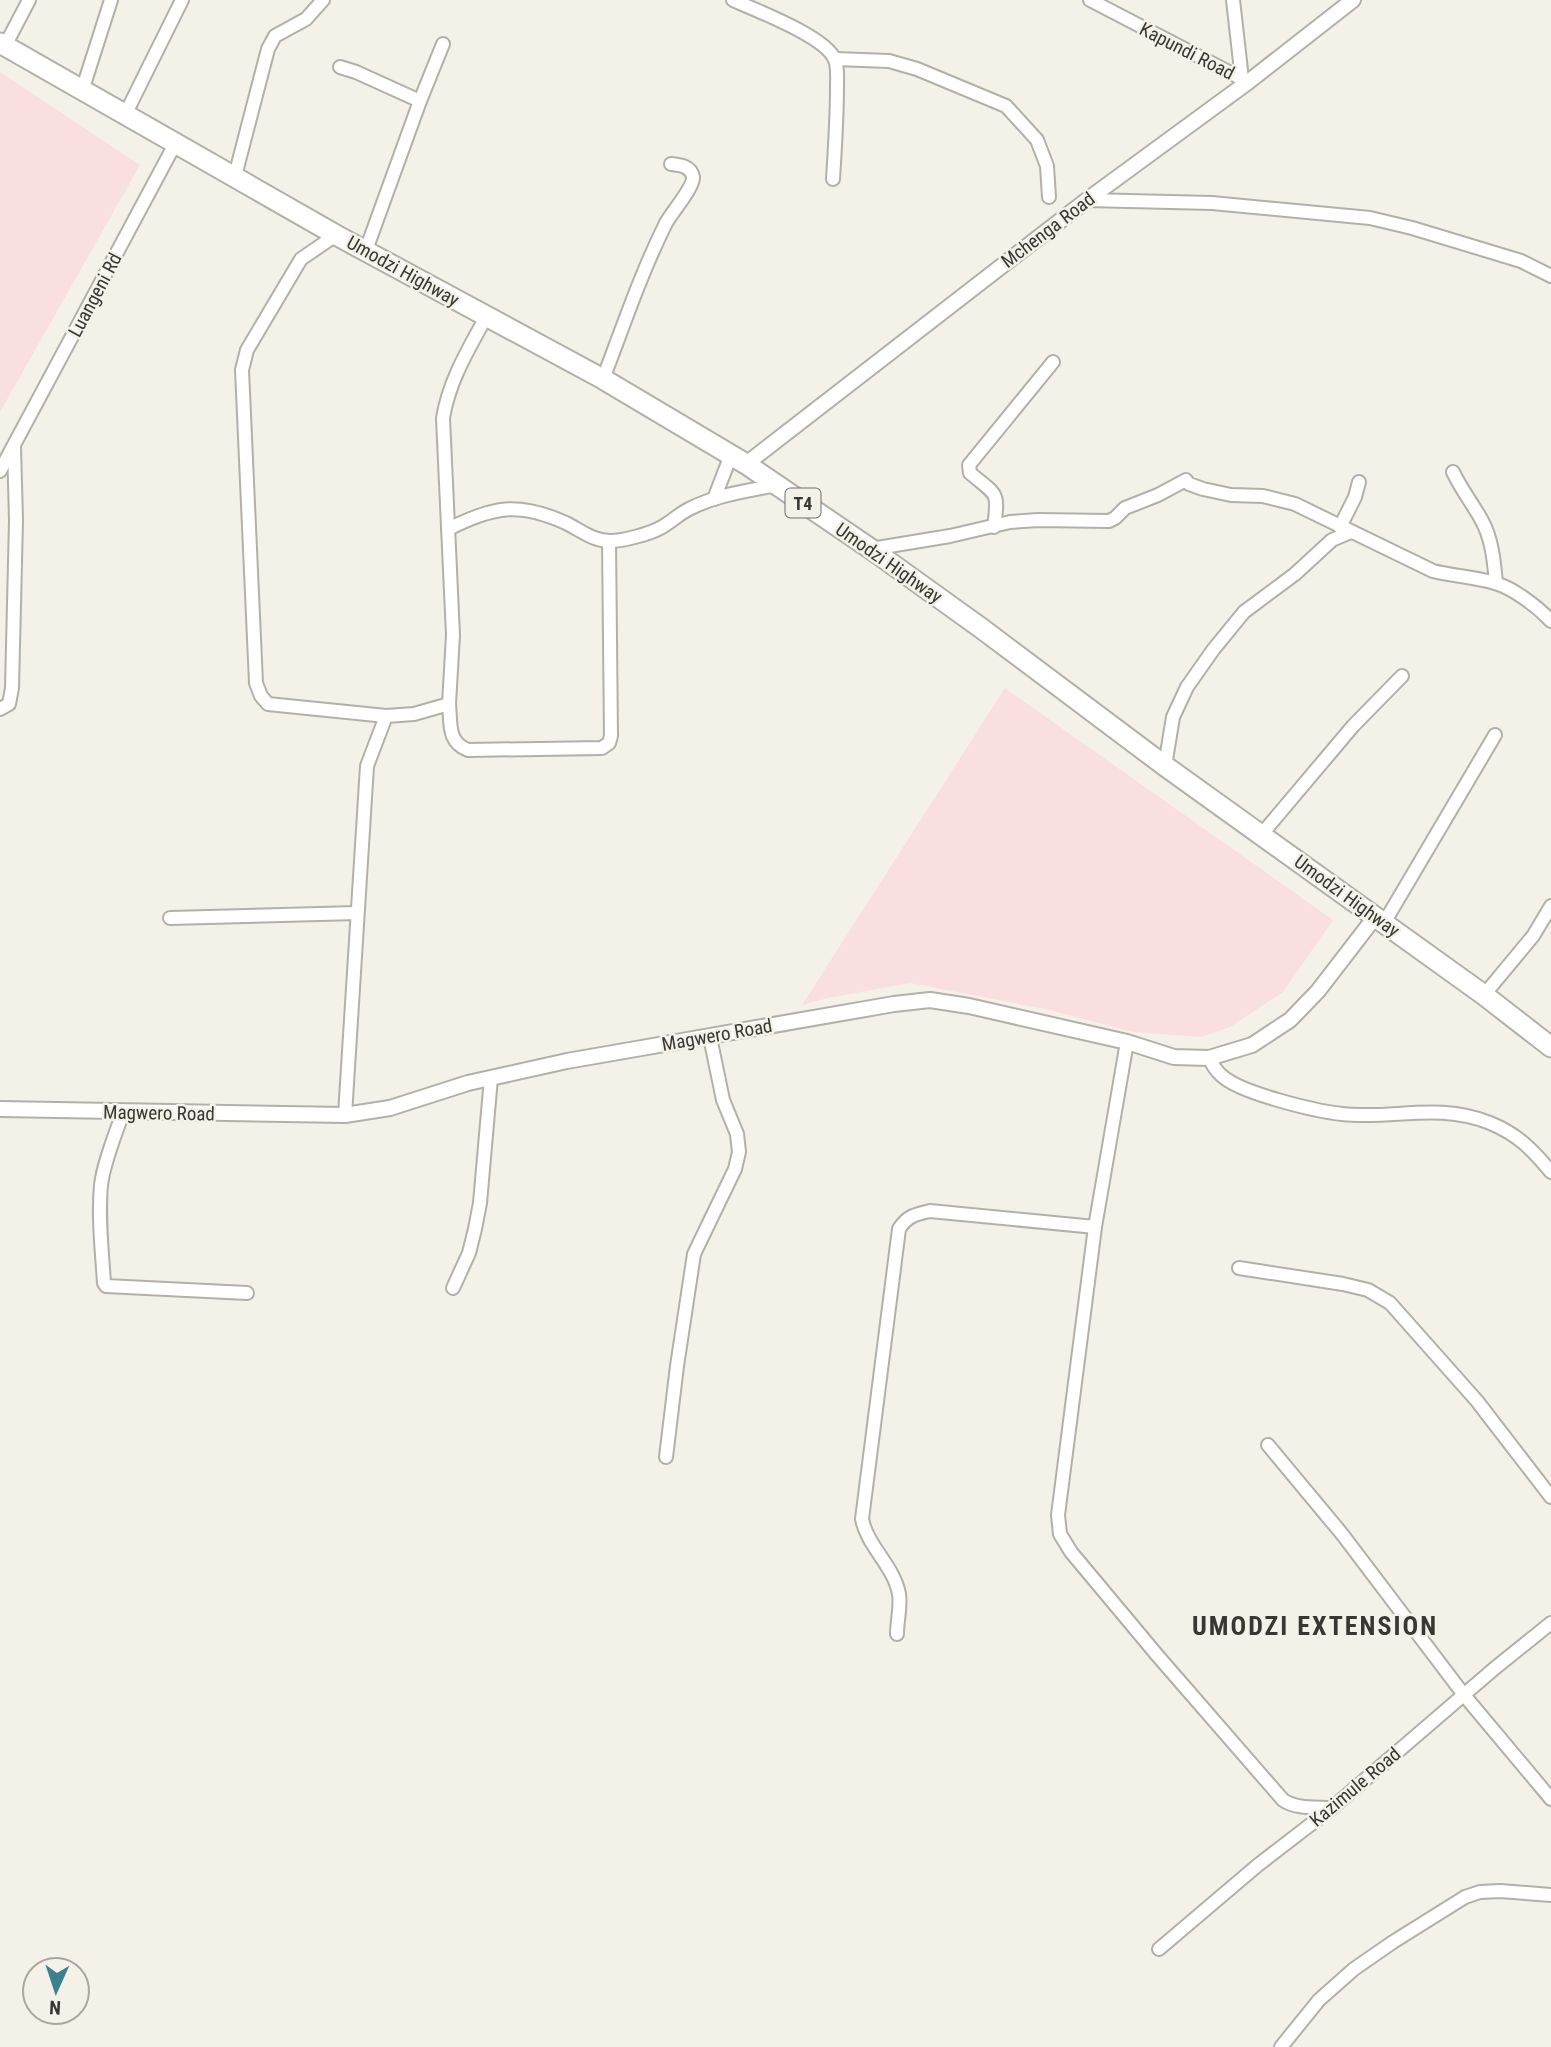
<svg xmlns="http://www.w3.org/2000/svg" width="1551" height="2047" viewBox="0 0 1551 2047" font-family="'Roboto Condensed',sans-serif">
  <rect width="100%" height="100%" fill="#f4f1e8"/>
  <!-- education -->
  <g fill="#fadfe0">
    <path d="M0,72L140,165L0,412Z"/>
    <path d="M1005,688L1333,920L1283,992L1230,1027L1201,1037L1133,1032L1045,1009L910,983L828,998L802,1005Z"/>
  </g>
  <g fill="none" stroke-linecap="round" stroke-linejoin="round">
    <defs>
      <g id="minor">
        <path d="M733,0C755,10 827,37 835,60C838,67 837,78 837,87C837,117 835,148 833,179"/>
        <path d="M1090,0L1248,82"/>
        <path d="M1233,0L1242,79"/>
        <path d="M5,46L29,0"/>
        <path d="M835,59L889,61L917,69L1006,106L1037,140L1047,166L1049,197"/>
        <path d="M340,67L356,72L420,101"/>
        <path d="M82,91L111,0"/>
        <path d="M125,115L182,0"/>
        <path d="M235,176L268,49L275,36L306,19L323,0"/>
        <path d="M1087,200L1212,203L1370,218L1412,228L1521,261L1551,276"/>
        <path d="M336,235L301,259L247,350L242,370L256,683L261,696L268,704L386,716"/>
        <path d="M366,250L420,101L443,44"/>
        <path d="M603,379C623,327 641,273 666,223C672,212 694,187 693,177C691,166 680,165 671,164"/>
        <path d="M0,471L175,144"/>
        <path d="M1453,472C1461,489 1472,503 1481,519C1492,538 1494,561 1496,583"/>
        <path d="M714,499L731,455"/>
        <path d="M994,527C999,490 997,496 970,473L969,465L1053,362"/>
        <path d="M1340,527L1355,497L1359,482"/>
        <path d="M448,529C494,507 517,501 566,523C580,530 593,541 610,541C623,541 650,534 662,527C671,522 679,514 689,509C716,495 747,491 777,485"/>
        <path d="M871,549L950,536L1010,522L1038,520L1109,521L1115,518L1125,508L1158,495L1186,480L1189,484L1203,489L1231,495L1263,496L1295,504L1433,571C1453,576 1475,577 1495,583C1513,588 1538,607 1551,621"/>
        <path d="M449,704C451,723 447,742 468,750L602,748L609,743L611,736L609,541"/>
        <path d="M0,709L9,704L12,688L16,520L14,447"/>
        <path d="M1165,766L1173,717L1187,687L1213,650L1244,612L1295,574L1332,540L1351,532"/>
        <path d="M1261,835L1353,726L1402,676"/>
        <path d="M170,918L357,913"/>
        <path d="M1384,923L1495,735"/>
        <path d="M1484,995L1533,936L1551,906"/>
        <path d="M1127,1042L1095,1227L1058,1515L1060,1534L1071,1552L1157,1655L1283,1800C1296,1809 1315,1807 1332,1808"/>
        <path d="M1209,1058C1212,1064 1215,1070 1221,1075C1239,1093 1315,1111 1342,1114C1393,1120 1437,1102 1490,1123C1517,1134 1532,1149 1551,1172"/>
        <path d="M123,1112C115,1136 104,1161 101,1185C98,1218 102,1251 104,1283L106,1286L247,1293"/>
        <path d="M345,1115L367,766L386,716L414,714L449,704L453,635L443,418C449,381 468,350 486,317"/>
        <path d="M1239,1268L1343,1284L1368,1290L1390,1303L1477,1401L1551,1497"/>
        <path d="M453,1288L469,1253L475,1229L480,1203L491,1078"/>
        <path d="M1268,1445L1342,1534L1464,1695L1551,1799"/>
        <path d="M666,1457L677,1366L694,1254L735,1169L739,1152L737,1134L723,1100L710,1037"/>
        <path d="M897,1634C897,1621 901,1607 899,1594C894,1566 867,1546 862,1519L899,1229C907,1216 916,1214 930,1211L1095,1227"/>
        <path d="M1159,1949L1258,1865L1332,1808L1495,1668L1551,1623"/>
        <path d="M1281,2047L1319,2000L1354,1969L1393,1942L1465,1897L1480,1892L1500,1891L1551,1895"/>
      </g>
      <g id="tertiary">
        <path d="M746,464L1087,200L1248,82L1353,0"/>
        <path d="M0,1109L345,1115L390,1108L468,1083L567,1061L894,1004L930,1000L969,1006L1127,1042L1174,1057L1209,1058L1252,1045L1290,1020L1318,991L1375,917"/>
      </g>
      <path id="trunk" d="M0,43L336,235L603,379L746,464L871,549L981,628L1165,766L1484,995L1551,1047"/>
    </defs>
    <!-- minor casing -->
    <use href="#minor" stroke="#b3b0a8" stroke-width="16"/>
    <!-- tertiary casing -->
    <use href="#tertiary" stroke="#b3b0a8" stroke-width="18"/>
    <!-- trunk casing -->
    <use href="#trunk" stroke="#b3b0a8" stroke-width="23"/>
    <!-- minor -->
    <use href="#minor" stroke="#fff" stroke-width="12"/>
    <!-- tertiary -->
    <use href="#tertiary" stroke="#fff" stroke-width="14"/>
    <!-- trunk -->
    <use href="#trunk" stroke="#fff" stroke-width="19"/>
  </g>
  <g text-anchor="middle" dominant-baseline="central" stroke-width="5" stroke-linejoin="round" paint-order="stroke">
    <!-- shield labels -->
    <rect fill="#f4f1e8" stroke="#716f6a" stroke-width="2" x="785.5" y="488.5" width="35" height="29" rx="5"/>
    <g font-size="18" font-weight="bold" fill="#393734">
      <text x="803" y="503">T4</text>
    </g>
    <!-- street labels -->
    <g font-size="19" fill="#393734" stroke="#f4f1e8">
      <text transform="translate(1187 51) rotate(27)">Kapundi Road</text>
      <text transform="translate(1048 230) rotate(-37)">Mchenga Road</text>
      <text transform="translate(403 271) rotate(29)">Umodzi Highway</text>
      <text transform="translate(95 295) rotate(-62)">Luangeni Rd</text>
      <text transform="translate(889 563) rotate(35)">Umodzi Highway</text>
      <text transform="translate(1347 896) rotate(36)">Umodzi Highway</text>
      <text transform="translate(717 1035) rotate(-10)">Magwero Road</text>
      <text transform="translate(159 1113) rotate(1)">Magwero Road</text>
      <text transform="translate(1355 1787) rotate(-40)">Kazimule Road</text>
    </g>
    <!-- district labels -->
    <g font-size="26" font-weight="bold" letter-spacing="2" fill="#393734" stroke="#f4f1e8">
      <text x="1315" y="1626">UMODZI EXTENSION</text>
    </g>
  </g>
  <!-- north arrow -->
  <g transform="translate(56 1991) rotate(183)"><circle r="33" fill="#f4f1e8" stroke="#a9a7a0" stroke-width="2"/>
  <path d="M0-5L12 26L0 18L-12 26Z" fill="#3d8190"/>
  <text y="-10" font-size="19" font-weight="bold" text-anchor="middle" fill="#393734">N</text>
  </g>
</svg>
